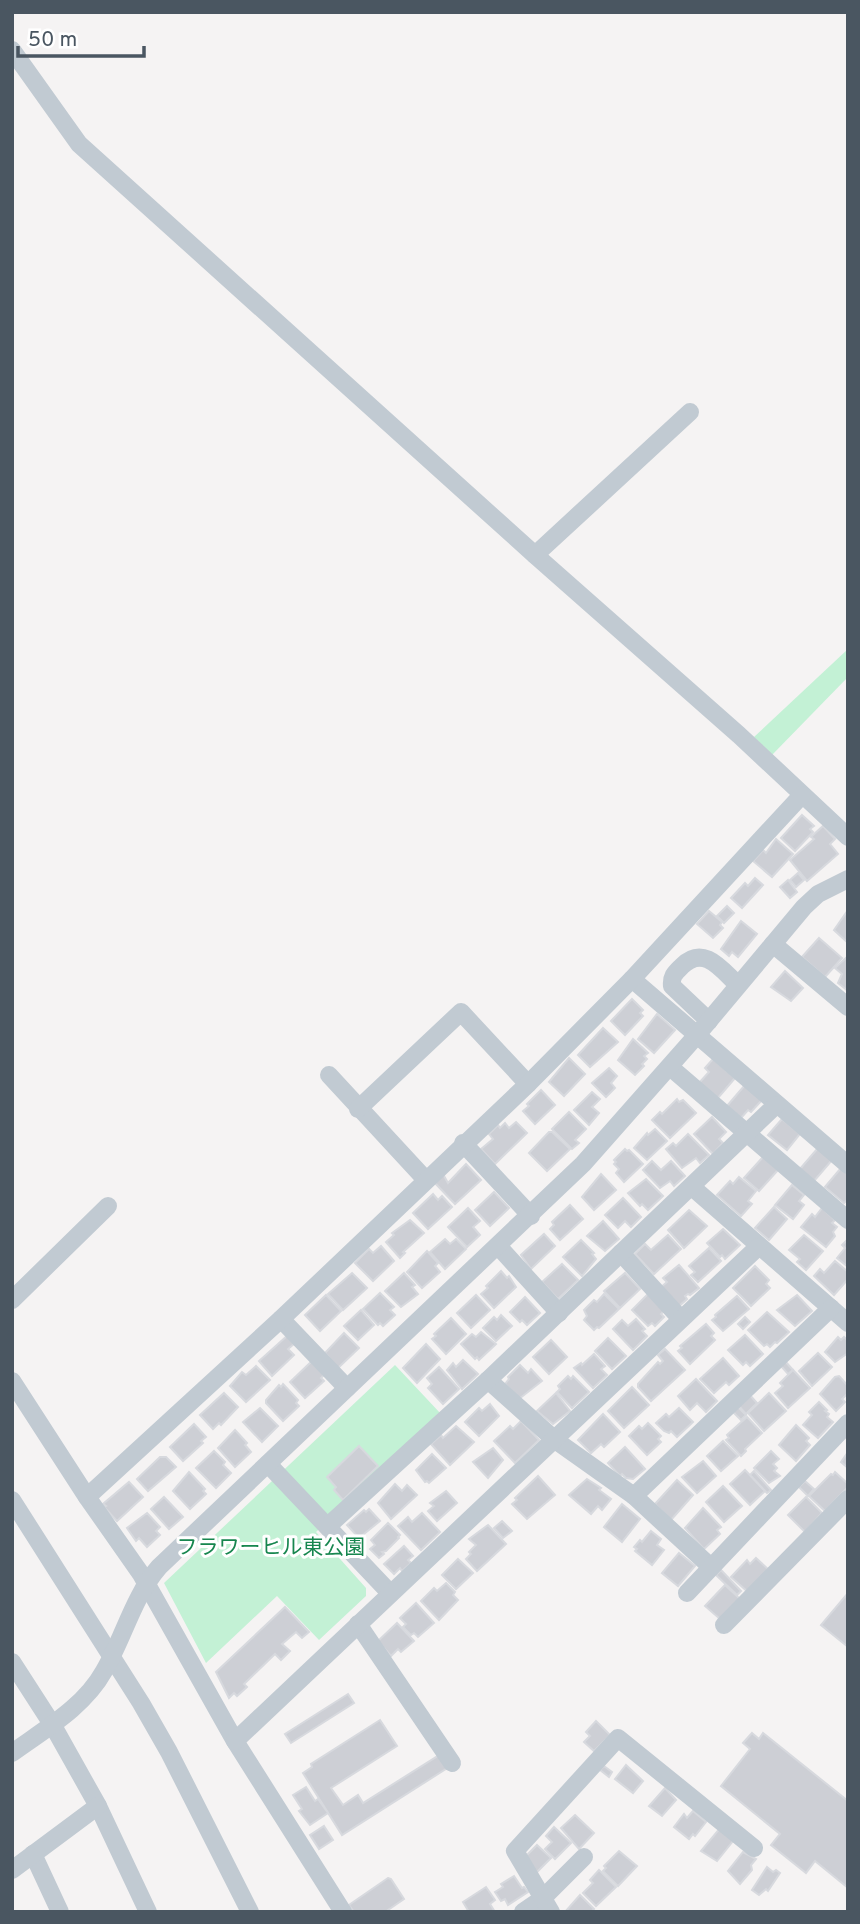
<svg xmlns="http://www.w3.org/2000/svg" width="860" height="1924" viewBox="0 0 860 1924" font-family="Overpass,'Noto Sans JP',sans-serif">
  <rect width="100%" height="100%" fill="#f5f3f3"/>
  <!-- green -->
  <g fill="#c3f1d5">
    <path d="M848,649V677L772,755L754,737Z"/>
    <path d="M395,1365L441,1414L316,1532L366,1588V1596L319,1640L277,1596L206,1663L164,1583Z"/>
  </g>
  <!-- building -->
  <g fill="#cdcfd5" stroke="#d7d9de" stroke-width="2">
    <path d="M802,815L814,826L810,829L813,832L795,851L781,838Z"/>
    <path d="M823,826L835,839L830,844L838,854L807,881L790,860L814,839L811,837Z"/>
    <path d="M776,839L793,854L772,877L753,861L763,850L766,853Z"/>
    <path d="M798,873L804,880L796,887L790,880Z"/>
    <path d="M755,878L763,885L742,908L731,898L745,883L748,886Z"/>
    <path d="M788,880L797,892L790,898L780,887Z"/>
    <path d="M727,906L734,913L724,923L717,916Z"/>
    <path d="M848,910V943L834,930Z"/>
    <path d="M709,911L722,922L720,925L723,928L713,938L697,924Z"/>
    <path d="M741,921L757,934L738,957L732,952L729,956L721,949Z"/>
    <path d="M819,938L842,958L825,977L802,957Z"/>
    <path d="M847,957H848V991L838,983L842,974L835,968Z"/>
    <path d="M785,971L803,988L791,1001L771,987Z"/>
    <path d="M632,999L643,1010L640,1013L643,1016L625,1035L611,1021Z"/>
    <path d="M657,1014L675,1030L654,1053L638,1039Z"/>
    <path d="M603,1028L618,1042L590,1067L578,1055Z"/>
    <path d="M633,1039L648,1053L644,1056L647,1059L642,1064L644,1066L635,1075L618,1060Z"/>
    <path d="M569,1058L585,1074L564,1096L549,1082Z"/>
    <path d="M713,1059L735,1078L717,1099L699,1083L709,1072L705,1068Z"/>
    <path d="M609,1068L617,1076L611,1083L615,1088L606,1097L592,1083Z"/>
    <path d="M745,1085L762,1100L751,1112L748,1110L741,1118L727,1106Z"/>
    <path d="M541,1090L555,1105L535,1124L523,1111L529,1106L527,1104Z"/>
    <path d="M592,1092L600,1099L592,1107L599,1113L589,1125L574,1110Z"/>
    <path d="M677,1099L679,1102L683,1100L696,1113L670,1138L652,1120L660,1112L662,1114Z"/>
    <path d="M569,1112L586,1129L575,1140L579,1143L572,1149L552,1129Z"/>
    <path d="M712,1117L726,1132L719,1139L723,1143L713,1154L694,1134Z"/>
    <path d="M782,1119L800,1134L787,1150L768,1135Z"/>
    <path d="M516,1122L527,1133L495,1164L481,1149L493,1139L489,1134L498,1125L500,1128L505,1123L509,1128Z"/>
    <path d="M655,1129L667,1141L647,1160L634,1148L647,1133L648,1135Z"/>
    <path d="M549,1132H552L570,1149L547,1171L529,1153Z"/>
    <path d="M688,1134L709,1155L700,1163L696,1158L682,1168L666,1149L673,1143L676,1146Z"/>
    <path d="M818,1148L832,1160L814,1181L800,1169Z"/>
    <path d="M625,1149L627,1151L629,1150L643,1164L624,1182L616,1173L619,1169L614,1164L616,1162L614,1160Z"/>
    <path d="M763,1157L778,1170L759,1191L744,1178Z"/>
    <path d="M652,1161L661,1170L671,1161L685,1176L674,1186L670,1181L660,1188L643,1170Z"/>
    <path d="M466,1164L481,1180L455,1204L434,1182L443,1174L448,1183Z"/>
    <path d="M841,1168L848,1174V1199L844,1203L825,1187Z"/>
    <path d="M601,1174L616,1190L594,1210L582,1197Z"/>
    <path d="M739,1177L756,1191L748,1201L752,1204L741,1216L717,1195L730,1181L733,1184Z"/>
    <path d="M646,1179L663,1196L648,1210L642,1204L640,1206L628,1193Z"/>
    <path d="M792,1185L804,1195L799,1201L804,1205L793,1219L775,1205Z"/>
    <path d="M494,1192L509,1208L490,1226L475,1210Z"/>
    <path d="M433,1194L438,1200L442,1196L452,1207L428,1229L413,1213Z"/>
    <path d="M623,1198L641,1217L631,1227L625,1221L618,1228L605,1215Z"/>
    <path d="M570,1205L583,1219L560,1240L550,1229L554,1225L552,1222Z"/>
    <path d="M774,1207L787,1219L769,1240L755,1228Z"/>
    <path d="M468,1208L480,1221L473,1227L480,1235L467,1247L448,1227Z"/>
    <path d="M822,1208L835,1220L832,1223L837,1227L833,1232L835,1236L826,1247L801,1227L812,1214L815,1217Z"/>
    <path d="M689,1210L707,1226L684,1248L668,1230Z"/>
    <path d="M410,1220L424,1233L403,1252L405,1253L400,1258L386,1242L394,1235L392,1233Z"/>
    <path d="M603,1221L619,1239L605,1251L587,1236Z"/>
    <path d="M723,1229L740,1245L725,1259L722,1255L720,1257L707,1243Z"/>
    <path d="M544,1234L555,1246L531,1269L521,1255Z"/>
    <path d="M668,1235L681,1249L654,1274L635,1254L645,1244L651,1250Z"/>
    <path d="M804,1235L823,1251L806,1270L797,1262L800,1259L789,1250Z"/>
    <path d="M445,1239L450,1244L456,1239L466,1249L445,1269L430,1252Z"/>
    <path d="M848,1239V1267L837,1258L845,1248L842,1245Z"/>
    <path d="M581,1240L594,1253L592,1254L596,1259L582,1276L563,1257Z"/>
    <path d="M381,1246L394,1261L373,1281L355,1263L369,1249L373,1253Z"/>
    <path d="M709,1248L721,1261L698,1282L691,1275L695,1272L689,1266Z"/>
    <path d="M427,1251L438,1263L435,1266L440,1272L422,1288L407,1272Z"/>
    <path d="M835,1261L848,1272V1279L834,1295L814,1276L820,1269L824,1273Z"/>
    <path d="M562,1264L578,1280L558,1299L542,1282Z"/>
    <path d="M679,1265L699,1288L690,1295L688,1294L685,1296L687,1299L678,1307L660,1288L667,1282L663,1278Z"/>
    <path d="M755,1266L769,1280L766,1284L770,1288L751,1306L733,1288Z"/>
    <path d="M501,1271L507,1278L509,1276L516,1287L494,1308L481,1294L488,1288L486,1286Z"/>
    <path d="M352,1273L367,1288L343,1310L328,1294Z"/>
    <path d="M404,1273L415,1285L412,1287L418,1294L401,1307L385,1291Z"/>
    <path d="M625,1273L640,1289L620,1308L604,1291Z"/>
    <path d="M380,1293L394,1307L390,1310L395,1315L383,1326L380,1323L378,1325L363,1309Z"/>
    <path d="M604,1294L619,1309L599,1328L597,1327L594,1330L584,1320L587,1316L584,1310L594,1300L597,1302Z"/>
    <path d="M648,1294L664,1311L661,1314L664,1317L655,1326L652,1323L648,1326L632,1310Z"/>
    <path d="M326,1295L341,1311L320,1331L305,1315Z"/>
    <path d="M476,1295L490,1310L471,1328L457,1313Z"/>
    <path d="M797,1295L812,1311L795,1326L777,1310Z"/>
    <path d="M737,1296L749,1309L723,1331L712,1320L716,1317L715,1315Z"/>
    <path d="M525,1297L540,1313L527,1325L522,1320L520,1322L510,1312Z"/>
    <path d="M361,1310L374,1325L358,1340L344,1326Z"/>
    <path d="M767,1312L789,1332L777,1343L775,1342L770,1347L767,1344L764,1346L748,1330Z"/>
    <path d="M501,1315L512,1326L496,1341L483,1328L494,1317L497,1320Z"/>
    <path d="M745,1317L750,1322L743,1329L738,1324Z"/>
    <path d="M451,1318L466,1334L446,1354L432,1339L436,1336L434,1334Z"/>
    <path d="M636,1319L645,1329L642,1331L647,1336L633,1350L613,1329L622,1320L628,1326Z"/>
    <path d="M706,1324L714,1333L711,1336L715,1340L690,1364L678,1351L682,1348L680,1346Z"/>
    <path d="M481,1332L496,1344L479,1360L477,1357L475,1359L461,1344L472,1334L476,1337Z"/>
    <path d="M344,1333L359,1348L338,1368L325,1353Z"/>
    <path d="M745,1335L763,1354L750,1366L746,1362L743,1365L728,1350Z"/>
    <path d="M287,1336L294,1344L288,1349L294,1355L272,1376L259,1361Z"/>
    <path d="M838,1337L841,1340L844,1337L848,1341V1353L835,1362L825,1352Z"/>
    <path d="M608,1338L626,1356L612,1369L595,1351Z"/>
    <path d="M551,1340L567,1357L549,1374L533,1357Z"/>
    <path d="M426,1344L440,1359L417,1383L403,1368Z"/>
    <path d="M665,1349L685,1370L651,1401L638,1387V1384L658,1362L660,1364L663,1361L658,1355Z"/>
    <path d="M818,1353L832,1367L812,1386L799,1371Z"/>
    <path d="M594,1354L605,1366L601,1369L607,1375L593,1388L574,1368L581,1363L582,1365Z"/>
    <path d="M723,1358L739,1376L729,1385L726,1382L714,1393L700,1379Z"/>
    <path d="M463,1360L478,1374L462,1389L447,1370L453,1363L456,1367Z"/>
    <path d="M784,1360L793,1370L788,1374L780,1365Z"/>
    <path d="M311,1362L324,1375L321,1378L324,1381L305,1398L290,1382Z"/>
    <path d="M520,1365L528,1373L531,1369L542,1381L519,1399L505,1384L509,1379L508,1377Z"/>
    <path d="M256,1366L270,1380L246,1402L230,1386L242,1372L246,1375Z"/>
    <path d="M439,1367L459,1389L443,1404L428,1388L432,1384L427,1378Z"/>
    <path d="M793,1370L810,1388L788,1408L775,1393L783,1386L780,1383Z"/>
    <path d="M568,1376L571,1379L573,1376L589,1392L572,1408L557,1392L560,1389L558,1386Z"/>
    <path d="M839,1376L848,1386V1393L842,1399L845,1402L836,1411L820,1394L835,1377Z"/>
    <path d="M696,1379L717,1401L706,1412L697,1403L690,1410L678,1396Z"/>
    <path d="M283,1384L298,1400L296,1403L299,1406L283,1421L266,1403V1400L279,1385L281,1387Z"/>
    <path d="M632,1387L649,1405L624,1428L608,1411Z"/>
    <path d="M224,1393L238,1407L221,1425L219,1423L213,1429L200,1415Z"/>
    <path d="M556,1393L570,1411L553,1424L537,1411Z"/>
    <path d="M748,1393L757,1403L746,1414L737,1404Z"/>
    <path d="M769,1393L786,1411L764,1431L748,1413Z"/>
    <path d="M819,1402L827,1410L825,1411L829,1414L827,1417L833,1422L818,1438L803,1425L812,1415L809,1412Z"/>
    <path d="M490,1404L499,1416L479,1436L465,1422L479,1408L482,1411Z"/>
    <path d="M736,1405L746,1415L741,1420L731,1410Z"/>
    <path d="M260,1408L278,1426L262,1442L243,1422Z"/>
    <path d="M679,1408L693,1422L677,1437L671,1431L669,1433L664,1431L656,1423L666,1414L669,1417Z"/>
    <path d="M603,1414L620,1432L604,1447L601,1444L591,1453L578,1440Z"/>
    <path d="M747,1417L762,1433L745,1449L746,1451L741,1456L726,1440L729,1438L727,1435Z"/>
    <path d="M521,1421L539,1440L515,1463L494,1441L510,1426L513,1429Z"/>
    <path d="M648,1423L661,1436L658,1439L661,1442L647,1455L629,1436L639,1426L642,1429Z"/>
    <path d="M194,1424L206,1437L201,1441L203,1443L183,1461L170,1447Z"/>
    <path d="M796,1425L809,1438L806,1441L810,1445L796,1461L779,1445Z"/>
    <path d="M456,1426L474,1442L450,1465L431,1444L441,1435L443,1438Z"/>
    <path d="M235,1430L247,1443L245,1445L251,1452L235,1467L218,1448Z"/>
    <path d="M723,1441L738,1456L721,1471L707,1456Z"/>
    <path d="M359,1446L378,1466L343,1500L334,1490L336,1487L327,1477Z"/>
    <path d="M625,1447L645,1469L633,1479L626,1478L622,1474L620,1476L608,1463Z"/>
    <path d="M493,1448L503,1460L488,1478L473,1462Z"/>
    <path d="M214,1451L225,1462L223,1465L231,1473L216,1488L196,1468Z"/>
    <path d="M771,1451L779,1459L773,1464L777,1468L774,1471L780,1476L769,1483L754,1468Z"/>
    <path d="M848,1452V1468L841,1462Z"/>
    <path d="M432,1454L446,1468L429,1483L427,1481L425,1482L416,1470Z"/>
    <path d="M160,1457H166L176,1467L148,1491L137,1479Z"/>
    <path d="M703,1461L716,1476L697,1493L682,1477Z"/>
    <path d="M745,1470L765,1491L750,1505L730,1484Z"/>
    <path d="M754,1471L771,1490L767,1493L750,1475Z"/>
    <path d="M189,1472L205,1489L203,1491L206,1494L190,1509L173,1491Z"/>
    <path d="M835,1472L848,1484V1487L825,1511L809,1496L831,1474L833,1475Z"/>
    <path d="M538,1476L555,1495L527,1519L512,1504L517,1500L515,1498Z"/>
    <path d="M587,1479L601,1488L599,1490L611,1499L602,1510L598,1506L591,1514L569,1495Z"/>
    <path d="M677,1480L693,1495L671,1520L655,1504Z"/>
    <path d="M805,1481L814,1489L808,1496L799,1487Z"/>
    <path d="M129,1482L143,1497L117,1521L104,1507L106,1506L103,1504Z"/>
    <path d="M395,1484L402,1491L407,1485L417,1495L391,1519L378,1503Z"/>
    <path d="M723,1486L742,1506L724,1522L706,1502Z"/>
    <path d="M446,1491L457,1503L437,1521L428,1511L434,1506L430,1503Z"/>
    <path d="M164,1497L183,1517L169,1529L151,1509Z"/>
    <path d="M806,1497L822,1513L805,1532L788,1515Z"/>
    <path d="M622,1504L640,1519L622,1542L604,1527Z"/>
    <path d="M703,1508L721,1527L717,1530L720,1534L704,1549L685,1528Z"/>
    <path d="M369,1509L380,1521L359,1538L347,1525L364,1510L366,1512Z"/>
    <path d="M147,1513L160,1527L156,1531L160,1535L147,1547L139,1538L136,1541L127,1528Z"/>
    <path d="M422,1513L440,1532L421,1550L398,1526L408,1517L412,1522Z"/>
    <path d="M502,1521L512,1531L503,1538L494,1528Z"/>
    <path d="M388,1523L400,1535L398,1537L399,1538L386,1551L382,1552L384,1554L379,1558L370,1549L375,1545L371,1540Z"/>
    <path d="M488,1525L506,1544L477,1571L466,1559L471,1554L469,1552L476,1545L469,1539Z"/>
    <path d="M651,1531L661,1539L657,1545L664,1550L652,1565L635,1551L637,1549L634,1547L640,1540L642,1542Z"/>
    <path d="M404,1546L413,1556L408,1560L411,1563L402,1571L400,1568L394,1574L384,1564Z"/>
    <path d="M679,1553L695,1566L678,1586L662,1573Z"/>
    <path d="M756,1558L768,1569L749,1593L731,1577L747,1560L750,1564Z"/>
    <path d="M458,1559L473,1573L456,1589L442,1575Z"/>
    <path d="M721,1570L741,1591L737,1595L716,1575Z"/>
    <path d="M446,1583L455,1592L453,1595L458,1600L439,1620L421,1601L434,1588L437,1591Z"/>
    <path d="M725,1585L740,1599L720,1619L705,1606Z"/>
    <path d="M848,1593V1647L821,1625Z"/>
    <path d="M416,1603L434,1623L418,1637L414,1633L411,1635L403,1627L406,1624L400,1618Z"/>
    <path d="M285,1607L309,1632L302,1638L296,1632L282,1644L290,1651L281,1660L275,1654L244,1684L247,1687L237,1696L234,1693L229,1698L216,1672Z"/>
    <path d="M397,1623L414,1641L401,1652L398,1649L391,1656L378,1641Z"/>
    <path d="M348,1694L354,1703L291,1743L285,1734Z"/>
    <path d="M380,1720L397,1746L331,1788L343,1805L358,1795L363,1803L441,1754L449,1767L342,1835L303,1773L312,1767L311,1764Z"/>
    <path d="M596,1721L610,1735L594,1751L584,1742L590,1736L586,1732Z"/>
    <path d="M752,1733L759,1739L763,1733L848,1801V1888L815,1861L806,1873L771,1845L780,1834L721,1786L750,1749L743,1743Z"/>
    <path d="M626,1765L643,1781L633,1793L615,1779Z"/>
    <path d="M604,1766L612,1772L609,1777L600,1770Z"/>
    <path d="M306,1787L315,1801L318,1799L328,1813L310,1825L299,1811L302,1809L293,1795Z"/>
    <path d="M665,1788L676,1800L662,1816L649,1806Z"/>
    <path d="M693,1811L706,1822L695,1836L693,1834L689,1839L674,1827L684,1814L687,1818Z"/>
    <path d="M575,1815L594,1833L579,1849L561,1828Z"/>
    <path d="M324,1826L333,1840L319,1849L310,1835Z"/>
    <path d="M554,1827L571,1843L555,1859L545,1849L552,1842L546,1836Z"/>
    <path d="M721,1827L733,1841L717,1861L701,1851Z"/>
    <path d="M537,1845L551,1858L537,1872L523,1859Z"/>
    <path d="M619,1851L637,1866L618,1886L603,1871L606,1868L604,1866Z"/>
    <path d="M743,1852L756,1859L751,1865L752,1870L740,1884L728,1871Z"/>
    <path d="M767,1867L773,1872L776,1870L780,1873L768,1891L766,1889L759,1895L752,1890Z"/>
    <path d="M599,1870L616,1887L596,1906L583,1893L593,1883L590,1880Z"/>
    <path d="M514,1876L522,1888L524,1887L528,1892L508,1905L505,1899L501,1901L495,1892L503,1887L501,1884Z"/>
    <path d="M388,1878L391,1879L404,1899L385,1912H354L349,1905Z"/>
    <path d="M486,1887L495,1900L490,1904L495,1912H469L463,1902Z"/>
    <path d="M580,1895L594,1909L591,1912H565Z"/>
  </g>
  <g fill="none" stroke-linecap="round" stroke-linejoin="round">
    <!-- minor -->
    <g stroke="#c1cad2" stroke-width="18">
      <path d="M12,50L79,144L535,555L739,735L848,837"/>
      <path d="M535,555L690,412"/>
      <path d="M773,944L848,1007"/>
      <path d="M632,979L848,1165"/>
      <path d="M709,1021L672,986C671,976 675,973 682,966C704,944 722,970 738,985"/>
      <path d="M670,1067L848,1220"/>
      <path d="M329,1075L426,1180"/>
      <path d="M358,1109L461,1012L528,1084"/>
      <path d="M463,1143L531,1216"/>
      <path d="M692,1187L848,1323"/>
      <path d="M498,1246L559,1313"/>
      <path d="M621,1253L680,1318"/>
      <path d="M12,1300L108,1206"/>
      <path d="M281,1319L347,1388"/>
      <path d="M488,1380L555,1440L634,1496L711,1567"/>
      <path d="M12,1381L87,1497L141,1574L235,1741L343,1912"/>
      <path d="M268,1464L390,1593"/>
      <path d="M634,1496L831,1308"/>
      <path d="M87,1497L281,1319L528,1084L632,979L802,795"/>
      <path d="M12,1500L141,1703L169,1752L250,1912"/>
      <path d="M328,1526L488,1380L776,1105"/>
      <path d="M687,1593L848,1423"/>
      <path d="M358,1624L452,1763"/>
      <path d="M724,1625L848,1499"/>
      <path d="M12,1662L52,1724L98,1806L148,1912"/>
      <path d="M235,1741L758,1247"/>
      <path d="M12,1753C45,1729 84,1707 104,1671C124,1637 133,1597 159,1567L583,1164L697,1035L804,907L818,894L848,879"/>
      <path d="M33,1854L60,1912"/>
      <path d="M12,1870L98,1806"/>
      <path d="M523,1912L542,1899L584,1857"/>
      <path d="M551,1912L515,1851L618,1738L754,1848"/>
    </g>
  </g>
  <g text-anchor="middle" dominant-baseline="central" stroke-width="6" stroke-linejoin="round" paint-order="stroke">
    <!-- park labels -->
    <g font-size="21" fill="#17864f" stroke="#fff">
      <text x="271" y="1548">フラワーヒル東公園</text>
    </g>
  </g>
  <!-- border -->
  <rect width="860" height="1924" fill="none" stroke="#4a5661" stroke-width="28"/>
  <!-- scale -->
  <path d="M18 46v10h126v-10" fill="none" stroke="#4a5661" stroke-width="3.5"/>
  <text x="28" y="46" font-size="21" fill="#4a5661" stroke="#ffffff" stroke-width="5" paint-order="stroke">50 m</text>
</svg>
